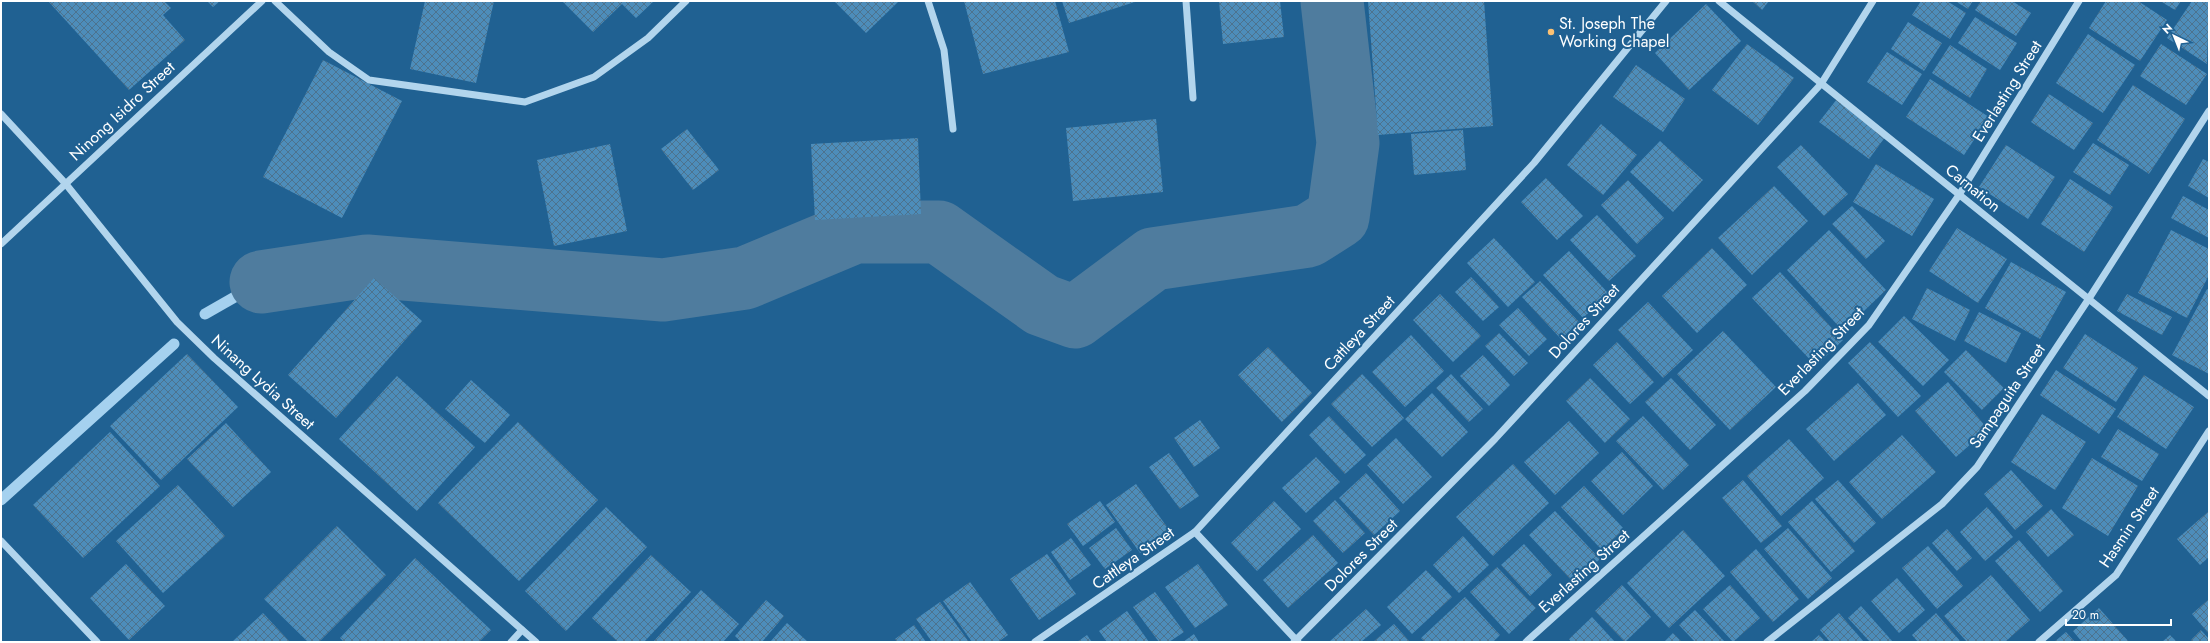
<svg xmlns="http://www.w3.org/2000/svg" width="2210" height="643" viewBox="0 0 2210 643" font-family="Jost,sans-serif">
  <defs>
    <pattern id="building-cross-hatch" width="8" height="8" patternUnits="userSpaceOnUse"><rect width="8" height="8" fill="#4d8dba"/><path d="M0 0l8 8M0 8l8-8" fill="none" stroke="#4d738e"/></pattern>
  </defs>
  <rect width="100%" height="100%" fill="#206192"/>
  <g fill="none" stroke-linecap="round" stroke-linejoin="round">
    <!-- stream -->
    <g stroke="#a5d1ef" stroke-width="11">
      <path d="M205,314L261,282"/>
      <path d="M1,500L174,344"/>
    </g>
    <!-- river -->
    <path stroke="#4f7c9e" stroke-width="63" d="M261,282L367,266L663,290L745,278L855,232H939L1042,305L1075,317L1153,259L1308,236L1338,217L1348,143L1332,1"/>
  </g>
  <!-- building -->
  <g fill="url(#building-cross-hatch)">
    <path d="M48,1H164L171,8L163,15L185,40L129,90Z"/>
    <path d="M207,1H220L213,7Z"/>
    <path d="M425,1H494L476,83L410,69Z"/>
    <path d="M562,1H654L636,18L622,4L593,32Z"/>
    <path d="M834,1H899L866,33Z"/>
    <path d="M964,1H1055L1069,52L983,74Z"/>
    <path d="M1062,1H1138L1069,23Z"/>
    <path d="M1219,1H1280L1284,37L1223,44Z"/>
    <path d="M1368,1H1484L1493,126L1378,135Z"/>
    <path d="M1752,1H1769L1762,10Z"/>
    <path d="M1921,1H1947L1966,13L1950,39L1912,15Z"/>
    <path d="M1955,1H1973L1968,9Z"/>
    <path d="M1981,1H2012L2031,13L2016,36L1975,10Z"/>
    <path d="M2106,1H2138L2167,20L2140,61L2089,28Z"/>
    <path d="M2160,1H2181L2175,10Z"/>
    <path d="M2192,1H2209L2207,64L2167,38Z"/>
    <path d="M1706,4L1741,41L1689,90L1655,53Z"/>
    <path d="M1975,17L2017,43L2000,70L1958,43Z"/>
    <path d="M1908,22L1942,43L1924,71L1891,49Z"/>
    <path d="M2088,34L2135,65L2103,113L2056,83Z"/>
    <path d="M1747,44L1794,78L1758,125L1712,90Z"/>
    <path d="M2161,44L2207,74L2186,105L2140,76Z"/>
    <path d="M1950,45L1987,69L1970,98L1932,73Z"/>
    <path d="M1887,52L1922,74L1902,105L1867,82Z"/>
    <path d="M323,60L402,101L342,218L263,177Z"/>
    <path d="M1636,65L1685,99L1663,132L1613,97Z"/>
    <path d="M1930,79L1989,117L1964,155L1906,117Z"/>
    <path d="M2133,85L2185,119L2149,174L2097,140Z"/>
    <path d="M2049,94L2093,123L2074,150L2031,122Z"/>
    <path d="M1837,99L1886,136L1869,159L1819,122Z"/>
    <path d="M1156,119L1163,192L1073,201L1066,128Z"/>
    <path d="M1601,124L1637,155L1603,195L1567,165Z"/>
    <path d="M687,129L719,170L693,190L661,149Z"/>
    <path d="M1463,130L1466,170L1414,175L1411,134Z"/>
    <path d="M918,138L921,214L815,220L811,144Z"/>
    <path d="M1660,141L1703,180L1673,212L1630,172Z"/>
    <path d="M2093,143L2129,165L2110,195L2073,172Z"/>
    <path d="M610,144L627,231L554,246L537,160Z"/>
    <path d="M1801,145L1848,194L1824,216L1777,167Z"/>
    <path d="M2006,145L2055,177L2028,219L1979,187Z"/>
    <path d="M2203,159L2209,162V198L2188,186Z"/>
    <path d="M1876,164L1934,199L1912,236L1853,202Z"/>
    <path d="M1546,178L1583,216L1557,240L1521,202Z"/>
    <path d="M2070,179L2113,207L2084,252L2041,224Z"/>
    <path d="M1628,180L1664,218L1637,244L1601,205Z"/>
    <path d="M1774,186L1808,221L1752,275L1718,238Z"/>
    <path d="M2183,196L2209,210V238L2171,218Z"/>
    <path d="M1852,206L1885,241L1866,259L1832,224Z"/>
    <path d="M1597,215L1636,256L1609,281L1570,240Z"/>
    <path d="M1957,228L2007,259L1978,303L1929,271Z"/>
    <path d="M1829,230L1886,290L1843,331L1787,270Z"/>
    <path d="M2171,230L2209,249V275L2187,318L2138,293Z"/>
    <path d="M1494,238L1535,282L1508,307L1467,263Z"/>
    <path d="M1712,248L1747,285L1697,333L1662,296Z"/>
    <path d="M1569,251L1609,294L1583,318L1543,275Z"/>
    <path d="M2011,262L2066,292L2040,339L1985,308Z"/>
    <path d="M1780,272L1843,340L1816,366L1752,298Z"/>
    <path d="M1471,277L1499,307L1483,321L1455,292Z"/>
    <path d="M374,278L422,321L336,418L288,375Z"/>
    <path d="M1540,281L1579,322L1561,339L1522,297Z"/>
    <path d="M1927,288L1970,310L1955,341L1912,319Z"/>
    <path d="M2207,289L2209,290V374L2172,355Z"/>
    <path d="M1440,294L1481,336L1453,362L1413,320Z"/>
    <path d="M2127,294L2172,317L2162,335L2117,311Z"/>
    <path d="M1648,302L1693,350L1663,378L1618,330Z"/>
    <path d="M1518,308L1547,339L1529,356L1499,325Z"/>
    <path d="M1979,312L2021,333L2006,363L1964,341Z"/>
    <path d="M1904,316L1949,360L1923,386L1878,342Z"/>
    <path d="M1723,331L1776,387L1730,430L1677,374Z"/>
    <path d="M1499,333L1528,363L1514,376L1485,346Z"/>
    <path d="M2085,334L2138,368L2116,402L2063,368Z"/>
    <path d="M1411,335L1444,371L1405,407L1372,372Z"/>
    <path d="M1617,342L1654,382L1630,404L1593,365Z"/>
    <path d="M1870,342L1921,396L1898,417L1848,363Z"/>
    <path d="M1268,347L1312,393L1282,422L1238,375Z"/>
    <path d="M1966,350L2004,388L1982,410L1944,372Z"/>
    <path d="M187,354L238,407L161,480L110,426Z"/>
    <path d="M1483,355L1510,385L1489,406L1460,376Z"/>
    <path d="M2056,370L2116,409L2099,434L2040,395Z"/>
    <path d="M1362,374L1404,418L1372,447L1331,404Z"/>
    <path d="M1451,374L1483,409L1469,422L1436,388Z"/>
    <path d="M2144,375L2194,407L2166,449L2117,417Z"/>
    <path d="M397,376L475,447L417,511L339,439Z"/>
    <path d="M1590,378L1630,419L1605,443L1566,401Z"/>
    <path d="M1671,378L1716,425L1690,450L1645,402Z"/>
    <path d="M471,380L510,415L485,443L445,409Z"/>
    <path d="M1948,382L1988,429L1956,457L1915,411Z"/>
    <path d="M1858,383L1886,415L1834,461L1806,429Z"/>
    <path d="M1432,393L1468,432L1442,457L1405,419Z"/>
    <path d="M2042,414L2086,442L2055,490L2011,462Z"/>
    <path d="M1329,416L1366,455L1345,474L1309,435Z"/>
    <path d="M1643,416L1689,465L1663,490L1616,441Z"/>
    <path d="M1200,420L1220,448L1194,467L1174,438Z"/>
    <path d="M1569,421L1599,453L1555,495L1524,462Z"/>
    <path d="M518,422L598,500L519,581L438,503Z"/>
    <path d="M226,423L271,472L233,507L187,459Z"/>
    <path d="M2118,429L2159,454L2142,481L2101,457Z"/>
    <path d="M110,432L160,486L83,558L33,505Z"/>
    <path d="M1902,435L1936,472L1882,519L1849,482Z"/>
    <path d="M1396,438L1432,477L1403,504L1367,465Z"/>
    <path d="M1789,439L1824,478L1781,516L1747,476Z"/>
    <path d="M1622,452L1653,486L1623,515L1591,481Z"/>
    <path d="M1169,453L1199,496L1180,509L1149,467Z"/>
    <path d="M1316,457L1340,482L1306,513L1282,488Z"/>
    <path d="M2092,458L2138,486L2108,536L2062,508Z"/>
    <path d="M1513,464L1549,503L1493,556L1456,517Z"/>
    <path d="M2011,470L2043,506L2015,530L1984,494Z"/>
    <path d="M1366,473L1400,511L1374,535L1339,498Z"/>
    <path d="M1743,480L1782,526L1761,543L1722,498Z"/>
    <path d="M1838,480L1876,523L1854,543L1815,499Z"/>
    <path d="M1136,484L1170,531L1140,553L1106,505Z"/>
    <path d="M178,485L225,536L163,593L116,541Z"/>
    <path d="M1584,486L1624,529L1602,550L1561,507Z"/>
    <path d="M1335,500L1365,533L1343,553L1313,521Z"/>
    <path d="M1100,501L1115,522L1083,546L1067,524Z"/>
    <path d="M1274,501L1301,529L1257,571L1231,543Z"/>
    <path d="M1812,501L1855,551L1831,572L1788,522Z"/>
    <path d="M606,507L647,547L566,631L525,591Z"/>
    <path d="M1987,507L2013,537L1985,561L1960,532Z"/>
    <path d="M2051,509L2074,535L2048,557L2026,532Z"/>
    <path d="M1555,511L1600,559L1574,583L1529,535Z"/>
    <path d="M2209,511V557L2200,565L2177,539Z"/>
    <path d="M337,526L386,575L319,642H308L264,599Z"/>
    <path d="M1116,528L1132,550L1105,569L1089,548Z"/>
    <path d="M1788,528L1832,578L1808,599L1764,549Z"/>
    <path d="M1947,529L1972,558L1957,571L1932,543Z"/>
    <path d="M1683,530L1725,576L1669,628L1627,583Z"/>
    <path d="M1313,535L1338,563L1288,608L1263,580Z"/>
    <path d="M1463,536L1489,565L1459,593L1433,565Z"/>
    <path d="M1071,538L1091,565L1070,580L1051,552Z"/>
    <path d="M2019,540L2063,591L2040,612L1995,561Z"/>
    <path d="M1524,544L1552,575L1530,596L1501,565Z"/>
    <path d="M1928,546L1963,586L1937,609L1902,568Z"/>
    <path d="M1756,549L1799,599L1773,622L1730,572Z"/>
    <path d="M1047,554L1076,594L1039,620L1010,579Z"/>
    <path d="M651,555L691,592L644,642H618L592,618Z"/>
    <path d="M415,558L491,630L479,642H344L340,638Z"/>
    <path d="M126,564L165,606L129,640L90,598Z"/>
    <path d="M1198,564L1228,605L1195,628L1165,587Z"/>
    <path d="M1497,567L1536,608L1509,634L1470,592Z"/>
    <path d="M1426,570L1452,597L1412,634L1387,607Z"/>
    <path d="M1991,575L2030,620L2005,642H1967L1944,616Z"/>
    <path d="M1897,578L1925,610L1899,633L1871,601Z"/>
    <path d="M970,582L1008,635L998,642H972L943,601Z"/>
    <path d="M1622,585L1651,617L1625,642L1595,611Z"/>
    <path d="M1730,585L1760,618L1733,642L1703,609Z"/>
    <path d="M701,590L739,624L723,642H653Z"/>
    <path d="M1155,592L1184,632L1169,642H1159L1133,607Z"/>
    <path d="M1465,597L1500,635L1493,642H1425L1421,638Z"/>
    <path d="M2209,599V634L2192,614Z"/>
    <path d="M766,600L784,616L762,642H741L735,636Z"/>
    <path d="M940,602L969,642H932L916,619Z"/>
    <path d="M1861,606L1893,642H1870L1848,618Z"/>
    <path d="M2099,608L2129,642H2082L2073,631Z"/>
    <path d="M1366,609L1381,625L1361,642H1329Z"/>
    <path d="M1695,610L1725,642H1695L1679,625Z"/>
    <path d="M1127,611L1149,642H1107L1099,631Z"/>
    <path d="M263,613L290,642H232Z"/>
    <path d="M1839,613L1864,642H1830L1820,630Z"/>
    <path d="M1936,613L1961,642H1918L1912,635Z"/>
    <path d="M1592,617L1615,642H1571L1569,639Z"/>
    <path d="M787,623L808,642H770Z"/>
    <path d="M1394,624L1410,642H1373Z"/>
    <path d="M914,625L926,642H897L895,639Z"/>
    <path d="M2201,630L2209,639V642H2193L2191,640Z"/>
    <path d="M2066,632L2075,642H2054Z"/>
    <path d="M1673,633L1682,642H1664Z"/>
    <path d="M1194,634L1199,642H1183Z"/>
    <path d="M1087,635L1092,642H1077Z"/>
    <path d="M1819,635L1826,642H1811Z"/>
    <path d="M2170,635L2177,642H2162Z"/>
  </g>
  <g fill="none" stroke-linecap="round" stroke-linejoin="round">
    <!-- minor -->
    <g stroke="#b2d5ed" stroke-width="7">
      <path d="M275,1L329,52L369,80L525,102L594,77L648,38L686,1"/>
      <path d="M928,1L944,50L953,129"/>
      <path d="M1186,1L1193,98"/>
      <path d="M1719,1L2209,396"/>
      <path d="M1,114L65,183L177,322L214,358L536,642"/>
      <path d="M1,244L262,1"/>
      <path d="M1195,532L1298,642"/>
      <path d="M1,541L97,642"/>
      <path d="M511,642L522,630"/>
      <path d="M1035,642L1195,532L1534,163L1666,1"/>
      <path d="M1294,642L1495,439L1821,84L1873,1"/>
      <path d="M1526,642L1805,391L1869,325L1959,195L2079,1"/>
      <path d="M1767,642L1942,504L1977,467L2088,300L2209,111"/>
      <path d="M2039,642L2116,575L2209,431"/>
    </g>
  </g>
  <!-- markers -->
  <circle fill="#fbc173" stroke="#206192" stroke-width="1.5" cx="1551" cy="32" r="4"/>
  <g text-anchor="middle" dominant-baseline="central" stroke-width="4" stroke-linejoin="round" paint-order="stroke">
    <!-- poi labels -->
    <g font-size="16" fill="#fff" stroke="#206192" text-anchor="start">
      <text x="1559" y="23">St. Joseph The<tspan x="1559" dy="18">Working Chapel</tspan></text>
    </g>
    <!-- street labels -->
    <g font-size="16" fill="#fff" stroke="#206192">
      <text transform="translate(2007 91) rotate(-58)">Everlasting Street</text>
      <text transform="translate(122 111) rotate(-43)">Ninong Isidro Street</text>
      <text transform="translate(1973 188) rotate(39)">Carnation</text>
      <text transform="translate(1584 321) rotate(-47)">Dolores Street</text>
      <text transform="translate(1359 333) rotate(-47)">Cattleya Street</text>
      <text transform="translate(1821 351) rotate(-46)">Everlasting Street</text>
      <text transform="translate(263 382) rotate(42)">Ninang Lydia Street</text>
      <text transform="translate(2007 396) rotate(-56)">Sampaguita Street</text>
      <text transform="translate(2129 527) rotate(-56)">Hasmin Street</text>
      <text transform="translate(1361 555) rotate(-45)">Dolores Street</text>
      <text transform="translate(1133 558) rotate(-35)">Cattleya Street</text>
      <text transform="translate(1584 571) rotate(-42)">Everlasting Street</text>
    </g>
  </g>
  <!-- border -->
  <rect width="2210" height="643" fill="none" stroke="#ffffff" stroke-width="4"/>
  <!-- north arrow -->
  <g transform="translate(2174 36) rotate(317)" stroke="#206192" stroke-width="3" paint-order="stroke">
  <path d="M0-3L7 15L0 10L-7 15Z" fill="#ffffff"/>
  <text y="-6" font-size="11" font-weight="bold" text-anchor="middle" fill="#ffffff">N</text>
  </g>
  <!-- scale -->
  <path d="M2066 619v6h105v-6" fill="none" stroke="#ffffff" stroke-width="2"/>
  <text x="2072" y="619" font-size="12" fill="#ffffff" stroke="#206192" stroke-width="3" paint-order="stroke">20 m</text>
</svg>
